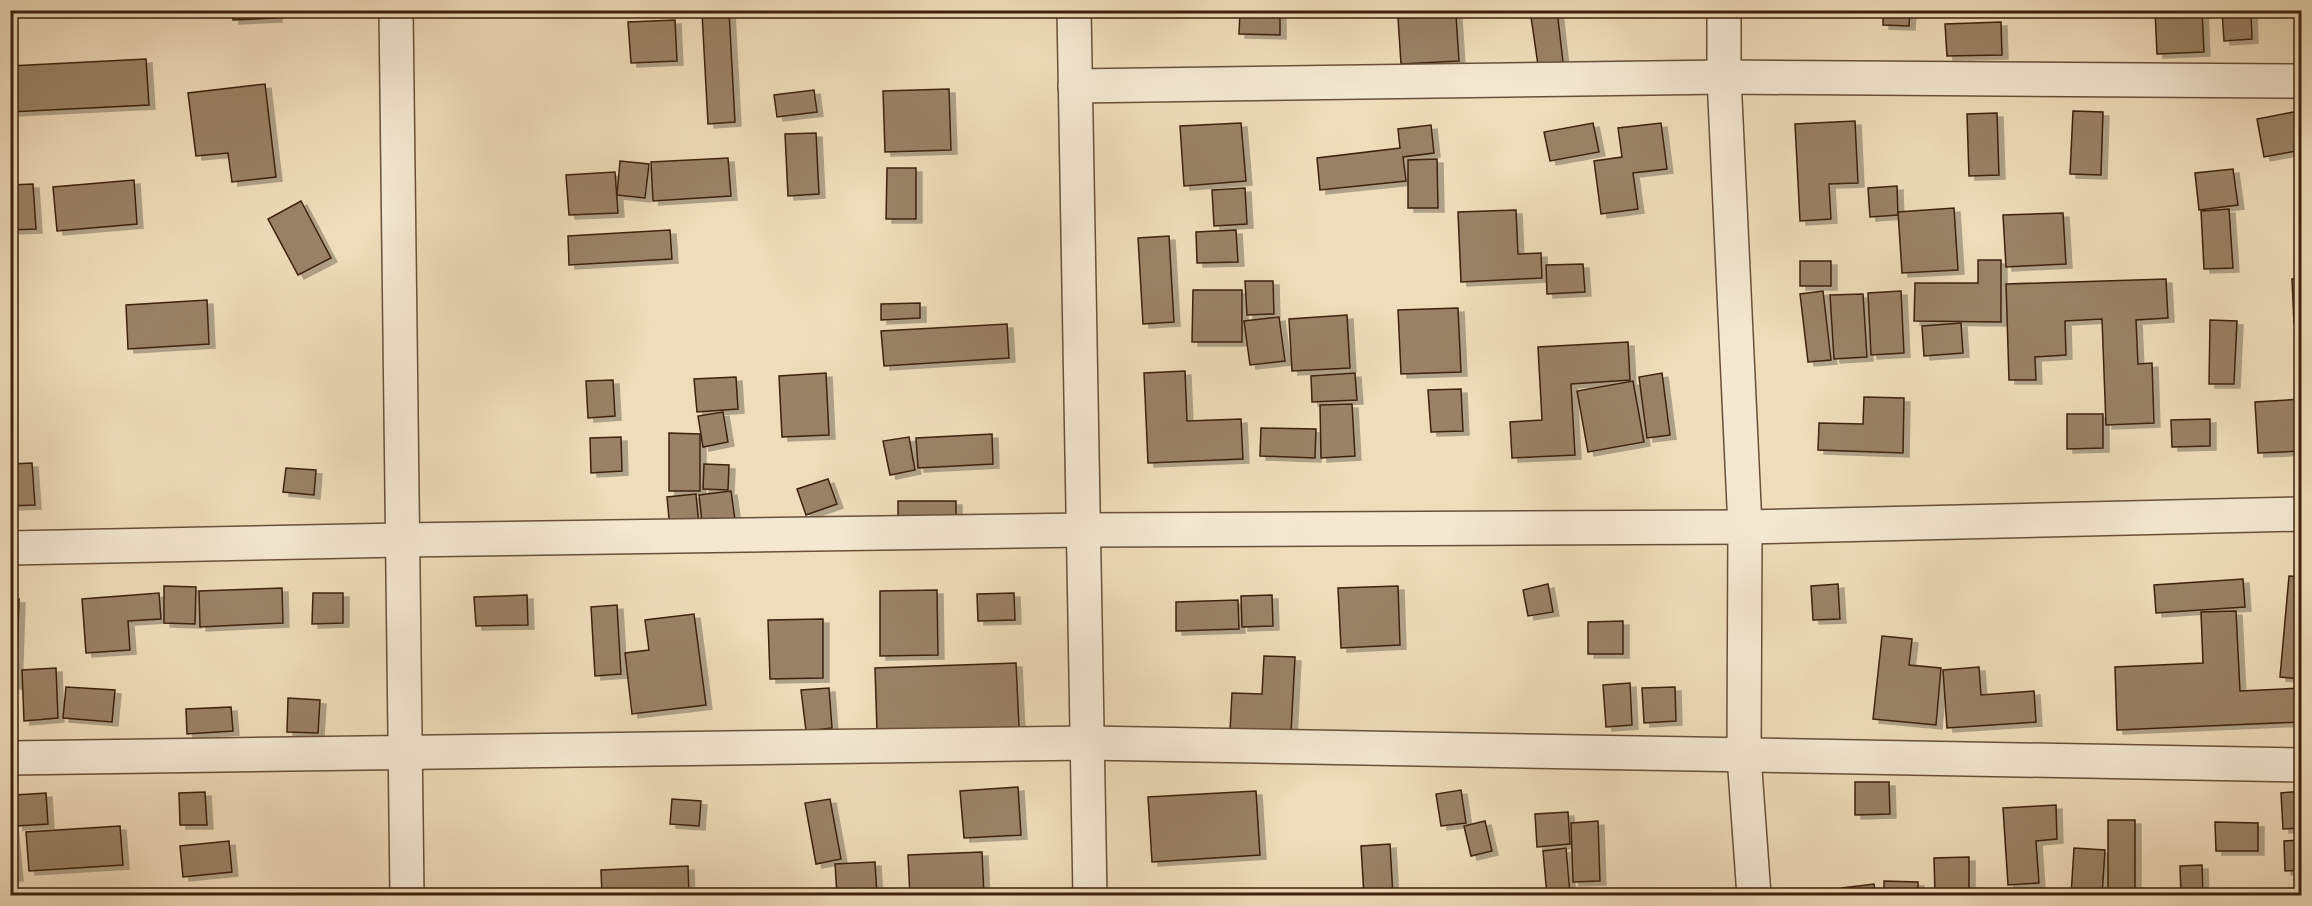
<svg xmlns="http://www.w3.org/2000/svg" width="2312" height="906" viewBox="0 0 2312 906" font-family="'Libre Bodoni',serif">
  <defs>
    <filter id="shadow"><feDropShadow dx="6" dy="4" stdDeviation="0" flood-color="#0004"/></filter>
  </defs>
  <rect width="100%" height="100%" fill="#eedcba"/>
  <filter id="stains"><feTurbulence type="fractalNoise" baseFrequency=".00333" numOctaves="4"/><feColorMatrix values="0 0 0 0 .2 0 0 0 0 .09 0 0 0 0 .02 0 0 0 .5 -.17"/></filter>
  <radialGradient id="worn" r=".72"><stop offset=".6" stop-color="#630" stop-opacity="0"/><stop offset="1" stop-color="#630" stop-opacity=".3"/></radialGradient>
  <!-- building -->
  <g fill="#998266" stroke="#3c210c" stroke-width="1.5" filter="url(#shadow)">
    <path d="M233,10H276V18L233,20Z"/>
    <path d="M1240,10H1280V35L1239,34Z"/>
    <path d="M1530,10H1557L1563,62L1538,65Z"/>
    <path d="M1883,10H1910L1909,26L1883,25Z"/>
    <path d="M1986,10H2005V12L1986,13Z"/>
    <path d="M2155,10H2202L2204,52L2157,54Z"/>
    <path d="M2222,10H2251L2252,39L2224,41Z"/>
    <path d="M2300,10H2302V37H2301Z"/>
    <path d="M729,11L735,122L708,124L702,13Z"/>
    <path d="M1456,15L1459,61L1401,64L1398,18Z"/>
    <path d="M675,20L677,61L631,63L628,22Z"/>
    <path d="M2001,22L2002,55L1947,56L1945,24Z"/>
    <path d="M146,59L149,105L10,112V66Z"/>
    <path d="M265,84L276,177L232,182L228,153L196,156L188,93Z"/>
    <path d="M949,89L951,150L885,152L883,91Z"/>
    <path d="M814,90L817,112L777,117L774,95Z"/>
    <path d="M2073,111L2103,112L2101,175L2070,174Z"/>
    <path d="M2299,111L2302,150L2264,157L2257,119Z"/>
    <path d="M1997,113L1999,175L1969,176L1967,114Z"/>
    <path d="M1855,121L1858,183L1829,184L1831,219L1800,221L1795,124Z"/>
    <path d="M1241,123L1246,181L1184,186L1180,126Z"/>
    <path d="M1593,123L1599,152L1550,161L1544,132Z"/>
    <path d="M1661,123L1667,169L1633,173L1638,209L1601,214L1594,161L1622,157L1618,128Z"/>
    <path d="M1431,125L1434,153L1403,157L1406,181L1320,190L1317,158L1400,148L1398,129Z"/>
    <path d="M816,133L819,194L788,196L785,134Z"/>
    <path d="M728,158L731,196L653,201L651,162Z"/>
    <path d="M1437,159L1438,208H1408V160Z"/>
    <path d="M620,161L649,164L645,198L617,195Z"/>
    <path d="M887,168H916V219H886Z"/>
    <path d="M2233,169L2238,205L2199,210L2195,173Z"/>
    <path d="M615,172L618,213L569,215L566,175Z"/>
    <path d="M134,180L137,224L57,231L53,187Z"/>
    <path d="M33,184L36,229L10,230V185Z"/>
    <path d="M1897,186L1898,215L1870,217L1868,188Z"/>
    <path d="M1245,188L1247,224L1214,226L1212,190Z"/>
    <path d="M301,201L331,258L298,275L268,219Z"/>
    <path d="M1954,208L1958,270L1902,273L1898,212Z"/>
    <path d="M2229,209L2233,268L2204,269L2201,211Z"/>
    <path d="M1516,210L1518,254L1541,253L1542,278L1461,282L1458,212Z"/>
    <path d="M2063,213L2066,264L2006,267L2003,215Z"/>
    <path d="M670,230L672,259L569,265L568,236Z"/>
    <path d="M1236,230L1238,262L1197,263L1196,232Z"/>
    <path d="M1169,236L1174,322L1143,324L1138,238Z"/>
    <path d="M1978,260H2001V322L1914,321L1915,283H1978Z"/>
    <rect x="1800" y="261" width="31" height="25"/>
    <path d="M1583,264L1585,292L1547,294L1546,265Z"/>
    <path d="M2166,279L2168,318L2136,320L2138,364L2152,363L2154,423L2106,425L2102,319L2065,321L2066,355L2035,357L2036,380H2009L2006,284Z"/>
    <path d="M2292,279H2302V323H2294Z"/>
    <path d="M1245,281H1273L1274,314L1247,315Z"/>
    <path d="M1193,290H1242V342H1192Z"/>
    <path d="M1823,291L1831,360L1808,362L1800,294Z"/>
    <path d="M1901,291L1904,353L1871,355L1868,293Z"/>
    <path d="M1863,294L1867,357L1834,359L1830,295Z"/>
    <path d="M207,300L209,344L128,349L126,305Z"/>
    <path d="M920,303V318L881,320V304Z"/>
    <path d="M1458,308L1461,372L1401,374L1398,310Z"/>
    <path d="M1347,315L1350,368L1292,371L1289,319Z"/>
    <path d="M1279,317L1285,361L1250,365L1244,321Z"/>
    <path d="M2210,320L2237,321L2234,384H2209Z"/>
    <path d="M1961,323L1963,353L1924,356L1922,326Z"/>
    <path d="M1007,324L1009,358L884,366L881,331Z"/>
    <path d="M1628,342L1630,380L1571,384L1575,455L1512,458L1510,422L1542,420L1538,347Z"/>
    <path d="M1185,371L1187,421L1241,419L1243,459L1148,463L1144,373Z"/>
    <path d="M826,373L829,435L782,437L779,376Z"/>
    <path d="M1355,373L1357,400L1312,402L1311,376Z"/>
    <path d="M1662,373L1670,435L1647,438L1639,377Z"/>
    <path d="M736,377L738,409L697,412L694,379Z"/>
    <path d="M613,380L615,416L588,418L586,381Z"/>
    <path d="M1633,381L1644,442L1588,452L1577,391Z"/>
    <path d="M1461,389L1463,431L1431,432L1428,390Z"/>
    <path d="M1864,397L1904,398L1903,453L1818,450L1819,423L1863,424Z"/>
    <path d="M2302,399V451L2258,453L2255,402Z"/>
    <path d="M1352,404L1355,456L1321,458L1320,405Z"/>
    <path d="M723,412L728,442L703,447L698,416Z"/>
    <path d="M2067,414H2103V448L2067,449Z"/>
    <path d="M2210,419V446L2172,447L2171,420Z"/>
    <path d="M1261,428L1316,429L1315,458L1260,456Z"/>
    <path d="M669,433L700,434V491H669Z"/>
    <path d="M992,434L993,464L918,468L916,438Z"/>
    <path d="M621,437L622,471L591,473L590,438Z"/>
    <path d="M909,437L915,470L890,475L883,441Z"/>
    <path d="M32,463L35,505L10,506V464Z"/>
    <path d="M704,464L729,465L728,490L703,489Z"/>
    <path d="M286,468L316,470L314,495L283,492Z"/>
    <path d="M828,479L837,504L806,515L797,489Z"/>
    <path d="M731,491L736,527L703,531L699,495Z"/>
    <path d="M696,494L699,526L670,529L667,497Z"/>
    <rect x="898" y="501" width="58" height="23"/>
    <path d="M2289,576L2302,577V679L2280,677Z"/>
    <path d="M2243,579L2245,607L2156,613L2154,585Z"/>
    <path d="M1548,584L1553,612L1528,616L1523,590Z"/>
    <path d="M1838,584L1840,619L1813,620L1811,586Z"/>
    <path d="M164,586L196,587L195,624L164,623Z"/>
    <path d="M1398,586L1400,645L1341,648L1338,588Z"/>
    <path d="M282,588L283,623L200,627L199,591Z"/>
    <path d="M937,590L938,655L880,656V591Z"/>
    <path d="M159,593L161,619L128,621L130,650L86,653L82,599Z"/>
    <path d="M313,593H343V623L312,624Z"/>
    <path d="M1014,593L1015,620L978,621L977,594Z"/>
    <path d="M527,595L528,625L476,626L474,597Z"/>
    <path d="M1272,595L1273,626L1242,627L1241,596Z"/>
    <path d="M10,599H19L16,685H10Z"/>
    <path d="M1238,600L1239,629L1176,631V602Z"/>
    <path d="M617,605L621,674L595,676L591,607Z"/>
    <path d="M2236,611L2240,691L2302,688V722L2117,730L2115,667L2203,663L2201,612Z"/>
    <path d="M694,614L706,705L632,714L625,653L649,650L645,620Z"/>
    <path d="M823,619V678L770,679L768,620Z"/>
    <path d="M1623,621V654H1588V622Z"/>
    <path d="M1882,636L1912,639L1909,665L1941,668L1936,725L1873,719Z"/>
    <path d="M1264,656L1295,657L1291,733L1230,731L1232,693L1262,694Z"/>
    <path d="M1016,663L1019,727L877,732L875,668Z"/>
    <path d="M1979,667L1981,695L2034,691L2036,722L1947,728L1943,670Z"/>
    <path d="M56,668L58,718L24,721L22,670Z"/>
    <path d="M1630,683L1632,725L1606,727L1603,685Z"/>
    <path d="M66,687L115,690L112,722L63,718Z"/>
    <path d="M1675,687L1676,721L1644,723L1642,688Z"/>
    <path d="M829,688L832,728L806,731L801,690Z"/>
    <path d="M288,698L320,700L318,733L287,732Z"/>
    <path d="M231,707L233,731L187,734L186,709Z"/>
    <path d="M1855,782H1889L1890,814L1855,815Z"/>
    <path d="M1018,787L1021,835L964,838L960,791Z"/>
    <path d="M1461,790L1466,823L1441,826L1436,794Z"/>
    <path d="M1256,791L1260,855L1152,862L1148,797Z"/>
    <path d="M2302,791V828L2283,829L2281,793Z"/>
    <path d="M205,792L207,825H180L179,793Z"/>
    <path d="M46,793L48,824L17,826L15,795Z"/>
    <path d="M672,799L701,801L699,826L670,824Z"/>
    <path d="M830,799L841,859L816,864L805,803Z"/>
    <path d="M10,800L17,877H10Z"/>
    <path d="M2056,805L2057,839L2036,841L2039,883L2008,885L2003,808Z"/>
    <path d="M1568,812L1570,844L1537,847L1535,814Z"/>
    <rect x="2108" y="820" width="27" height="76"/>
    <path d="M1485,821L1492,851L1471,856L1464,826Z"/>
    <path d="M1598,821L1600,881L1573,882L1571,823Z"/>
    <path d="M2215,822L2258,823V851H2216Z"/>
    <path d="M120,826L123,865L29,871L26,832Z"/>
    <path d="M2302,840V870L2285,871L2284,841Z"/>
    <path d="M229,841L232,872L183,877L180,846Z"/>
    <path d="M1390,844L1393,896H1364L1361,846Z"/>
    <path d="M1566,848L1570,894L1603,890L1604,896H1547L1543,851Z"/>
    <path d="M2074,848L2105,850L2102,896H2071Z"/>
    <path d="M982,852L984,896H910L908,855Z"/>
    <path d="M1969,857V894L1935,895L1934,858Z"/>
    <path d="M875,862L877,896H837L835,864Z"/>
    <path d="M2202,865L2203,896H2181L2180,866Z"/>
    <path d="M688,866L689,896H602L601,870Z"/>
    <path d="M1884,881L1918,882V896H1884Z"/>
    <path d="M1874,884L1876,896H1843L1842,888Z"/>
    <path d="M16,889L17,896H10V890Z"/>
    <path d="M1403,891L1434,893V896H1403Z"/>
    <path d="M1497,892V896H1473Z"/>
  </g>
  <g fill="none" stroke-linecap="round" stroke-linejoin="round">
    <defs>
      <g id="minor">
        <path d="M396,10L407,896"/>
        <path d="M1074,10L1090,896"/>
        <path d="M1724,10V77L1745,527L1744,756L1754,896"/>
        <path d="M1075,86L1724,77L2302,81"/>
        <path d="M10,548L401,540L1083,530L1745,527L2302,514"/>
        <path d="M10,758L1087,743L2302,765"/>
      </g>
    </defs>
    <!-- minor casing -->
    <use href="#minor" stroke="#685038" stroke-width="36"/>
    <!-- minor -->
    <use href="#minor" stroke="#f4e8d2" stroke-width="33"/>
  </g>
  <!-- margin -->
  <rect width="2312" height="906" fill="none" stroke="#eedcba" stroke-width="36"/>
  <rect x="12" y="12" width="2288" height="882" fill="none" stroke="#3c210c" stroke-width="3"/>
  <rect x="18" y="18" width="2276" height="870" fill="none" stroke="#3c210c" stroke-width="1.5"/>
  <rect width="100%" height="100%" filter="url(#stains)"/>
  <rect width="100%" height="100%" fill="url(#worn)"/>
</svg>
